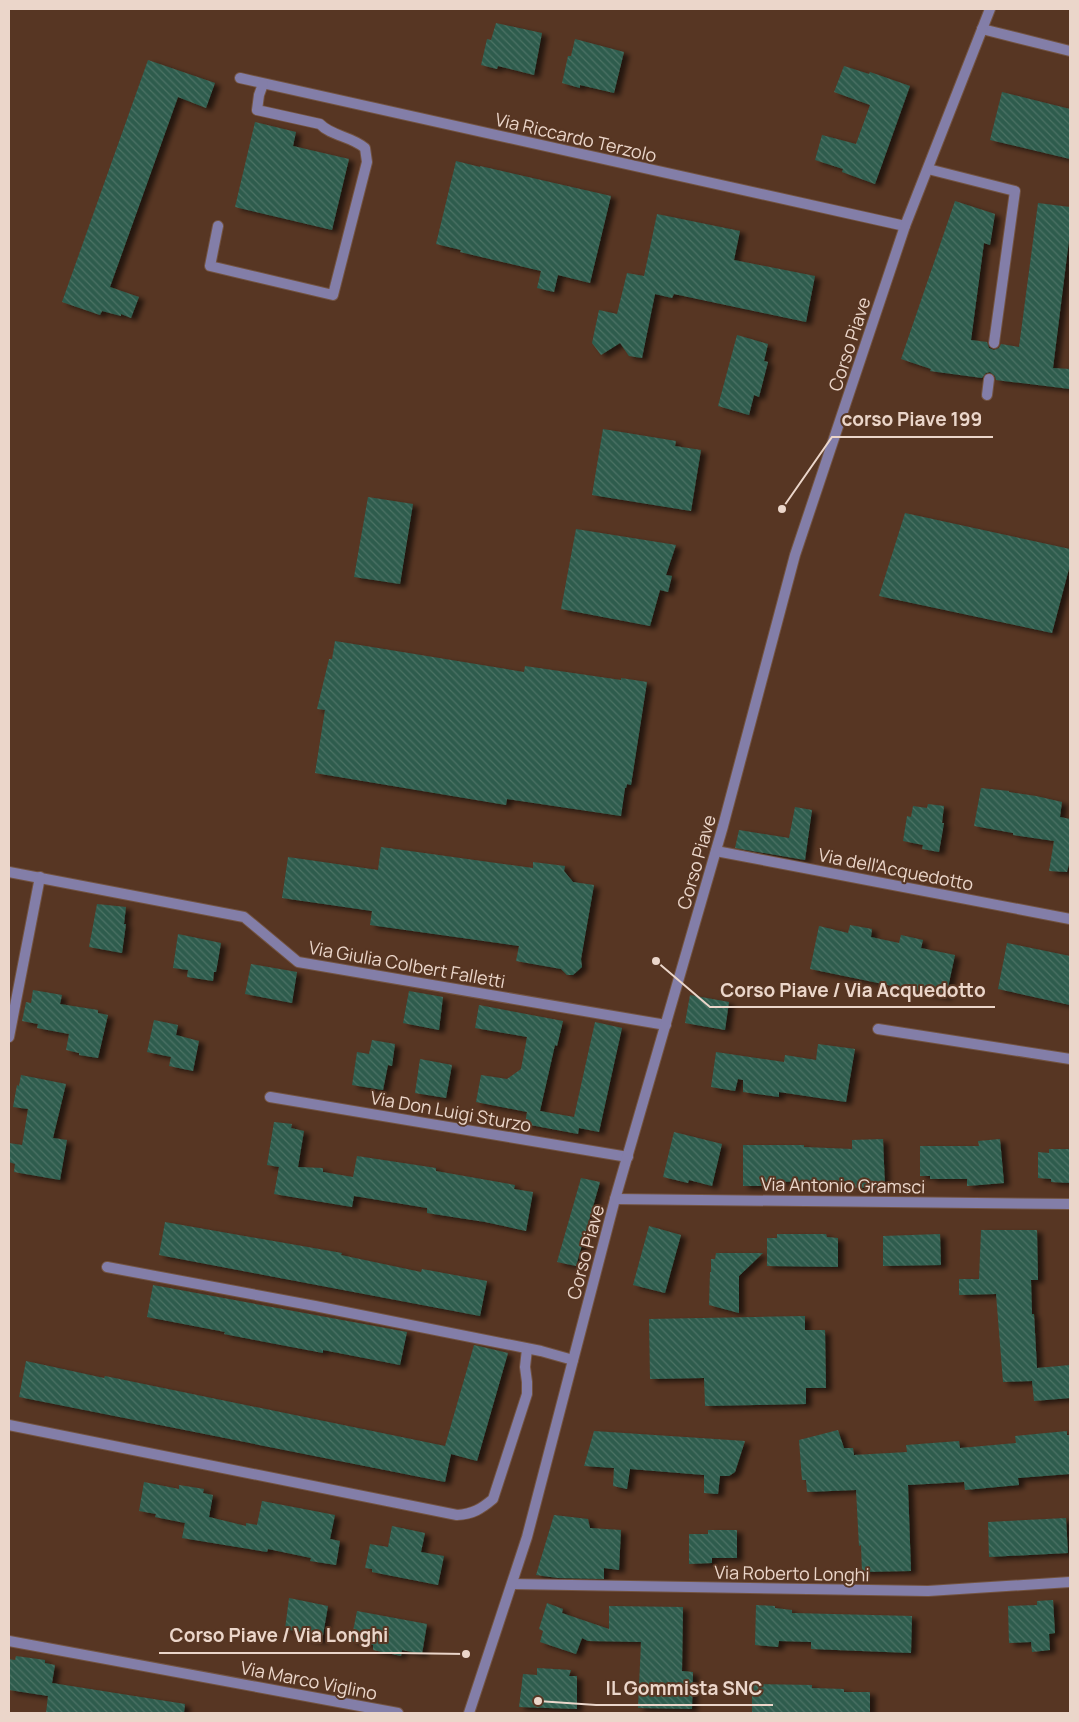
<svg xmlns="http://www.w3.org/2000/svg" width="1079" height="1722" viewBox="0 0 1079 1722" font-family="Manrope,sans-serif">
  <defs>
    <pattern id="building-back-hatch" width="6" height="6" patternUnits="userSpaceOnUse" patternTransform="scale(1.25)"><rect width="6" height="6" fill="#2e5c4d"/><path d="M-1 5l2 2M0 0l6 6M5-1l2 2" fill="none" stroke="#4c7365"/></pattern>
    <filter id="shadow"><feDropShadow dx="5.5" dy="3" stdDeviation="2.5" flood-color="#0009"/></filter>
  </defs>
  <rect width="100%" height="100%" fill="#573623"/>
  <!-- building -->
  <g fill="url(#building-back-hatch)" filter="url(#shadow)">
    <path d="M496,23L542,33L534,75L498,66L497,69L481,65L487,39L491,40Z"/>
    <path d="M575,39L624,52L614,93L580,85V88L562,83L568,56H571Z"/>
    <path d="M148,60L215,83L206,108L178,97L110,287L139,297L131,318L121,314V316L102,311L100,315L62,302Z"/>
    <path d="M844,66L869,74L870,72L910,86L875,184L842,172L843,169L815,160L822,135L856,144L870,105L834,92Z"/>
    <path d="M1002,92L1070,109V159L990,140Z"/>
    <path d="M255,122L296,132L293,146L349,159L332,230L235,207Z"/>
    <path d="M456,161L480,167V166L611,196L590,283L558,275L554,292L537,288L541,271L460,252L461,250L436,244Z"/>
    <path d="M955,201L995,214L990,245L984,243L971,340L987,342L989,348L994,350L999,348L1001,344L1019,347L1038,203L1070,207V232L1053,368L1070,369V389L996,380L995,376L990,372L986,373L982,378L930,371L931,369L901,359Z"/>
    <path d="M657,214L740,231L734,260L815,276L806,322L674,294L672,298L655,294L642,358L629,356L620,343L601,355L592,343L599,310L617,314L627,273L644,276Z"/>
    <path d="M737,335L768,344L764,361L768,362L759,397L754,395L749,415L718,406Z"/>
    <path d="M603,429L676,441L675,446L701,450L691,511L592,495Z"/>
    <path d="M368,497L413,504L400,584L354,577Z"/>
    <path d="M905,513L1070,549V565L1052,633L879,596Z"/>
    <path d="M576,529L676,545L666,575L672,576L668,592L660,590L650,626L561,609Z"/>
    <path d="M335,641L524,672L525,666L621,680V678L647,682L631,785L627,784L626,788H625L621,816L507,799L506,805L315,773L325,710L317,709L329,659H332Z"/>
    <path d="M981,788L1009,791V792L1036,796L1062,802L1060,817L1070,819V865L1069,864L1067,872L1049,871L1054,841L1013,835V833L974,826Z"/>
    <path d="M928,804L944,806L942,823H944L939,852L922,849L923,845L903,841L907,816L911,817L913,806L927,808Z"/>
    <path d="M795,807L812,810L805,860L735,848L739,830L789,838Z"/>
    <path d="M381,847L533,868V862L565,866L564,871L573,882L594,885L581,959L582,967L573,975H567L561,969L516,961L519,946L370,925L372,911L282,898L288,857L378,870Z"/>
    <path d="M97,904L126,907L124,924H126L122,953L89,947Z"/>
    <path d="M850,925L872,929L871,937L899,943L901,935L923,940L921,948L955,955L946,997L810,969L819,926L848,933Z"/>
    <path d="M178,934L221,943L216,972H214L213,981L187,977L188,970L173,968Z"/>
    <path d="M1007,943L1070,956V1005L998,989Z"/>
    <path d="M251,964L297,972L292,1003L245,994Z"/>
    <path d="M33,990L62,995L60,1004L98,1010V1013L108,1015L98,1058L79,1055V1053L66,1050L69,1034L37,1028L38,1024L22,1021L26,1002L31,1003Z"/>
    <path d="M409,991L443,997L439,1030L403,1023Z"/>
    <path d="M690,995L729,1002L725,1030L685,1023Z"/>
    <path d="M479,1005L563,1021L557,1046L555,1045L540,1111L574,1117L595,1022L622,1028L599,1132L579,1128L578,1134L525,1124L527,1112L476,1102L481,1075L507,1079L521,1069L527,1037L475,1028Z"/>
    <path d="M154,1020L178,1025L176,1035L199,1041L193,1071L169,1066L171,1057L147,1052Z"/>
    <path d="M372,1040L395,1044L392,1066L388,1065L383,1090L352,1085L357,1052L369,1054Z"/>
    <path d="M818,1044L855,1049L846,1102L779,1092V1097L743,1092V1080L738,1079L735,1091L711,1087L716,1052L784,1062L785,1055L816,1060Z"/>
    <path d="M420,1059L452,1065L446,1098L415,1093Z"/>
    <path d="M21,1075L66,1084L53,1138L67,1140L60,1180L14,1172L15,1164L9,1162V1143L22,1145L28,1109L13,1107L17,1085L19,1086Z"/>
    <path d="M274,1122L292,1124L291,1128L304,1131L298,1167L323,1168V1172L353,1177L357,1156L436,1168V1171L515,1185L514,1189L533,1192L526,1231L485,1222L427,1213V1208L354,1196L352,1207L274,1194L279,1167L267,1165Z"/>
    <path d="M674,1132L722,1144L712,1186L689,1180L688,1183L663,1177Z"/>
    <path d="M883,1139L885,1187L853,1188V1181L763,1182L764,1186H743V1145H804V1147L852,1149V1140Z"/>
    <path d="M1000,1139L1004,1183L967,1186V1179H930V1176H920V1146H979L978,1141Z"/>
    <path d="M1049,1149H1070V1183L1051,1182V1179L1038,1178V1152L1049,1153Z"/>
    <path d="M581,1178L600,1182L576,1266L557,1262Z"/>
    <path d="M165,1222L342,1253L341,1255L421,1272L422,1269L487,1281L480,1316L159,1255Z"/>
    <path d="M649,1226L681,1235L665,1293L633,1285Z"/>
    <path d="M981,1230H1037L1038,1280H1031L1032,1314H1034L1037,1368L1070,1365V1398L1034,1401L1032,1381L1003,1382L996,1294L959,1295V1279H979Z"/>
    <path d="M777,1234H826L827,1237L838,1238V1267L767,1266V1238H777Z"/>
    <path d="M940,1234L941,1265L883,1266V1236Z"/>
    <path d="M716,1253H763L739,1276V1313L709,1305L710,1272H711V1259H715Z"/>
    <path d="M153,1285L407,1332L400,1365L323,1350V1353L224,1334L225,1332L147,1317Z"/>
    <path d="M805,1316V1330H825L826,1388H806V1404L705,1406L704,1378L650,1379L649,1319Z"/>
    <path d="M474,1345L508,1353L477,1461L451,1454L445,1482L19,1397L26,1361L104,1378L105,1376L445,1446Z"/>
    <path d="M838,1430L844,1448H853L854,1455L907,1452L906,1445L959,1441L960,1448L1016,1443L1015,1436L1067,1431V1435H1070V1474L1018,1478L1019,1485L965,1490L964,1482L908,1485L911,1571L862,1572L861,1545L859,1546L856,1490L807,1492L806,1480H802L799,1440Z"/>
    <path d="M594,1431L745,1441L735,1472L729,1476H720L718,1494L704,1493V1475L630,1469L627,1489L613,1486L614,1468L584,1466Z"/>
    <path d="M144,1482L179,1489V1485L204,1489L203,1493L213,1495L209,1517L246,1526V1523L257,1525L262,1501L335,1515L330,1539L340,1541L336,1565L310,1561L311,1558L268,1549L267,1552L182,1538L185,1523L155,1517L156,1514L139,1511Z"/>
    <path d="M554,1515L588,1519L590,1528L621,1530L619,1570L604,1568V1579L558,1578L536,1575Z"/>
    <path d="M1066,1518L1068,1553L989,1557L988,1522Z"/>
    <path d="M392,1526L425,1533L421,1552L444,1556L438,1585L372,1572V1569L365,1568L370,1544L388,1547Z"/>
    <path d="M708,1530H737V1558H712V1563L689,1564V1534H708Z"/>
    <path d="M289,1598L328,1606L322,1641L305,1638L306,1633L285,1629Z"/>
    <path d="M1053,1600L1055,1633L1049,1634L1050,1650L1032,1652L1031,1642L1009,1643L1008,1606L1037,1605V1601Z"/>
    <path d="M547,1603L563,1609L562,1613L609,1629V1606L683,1607L682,1671L693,1672L692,1709L638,1708L641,1642L588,1641L582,1638L576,1654L540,1642L543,1631L539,1629Z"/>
    <path d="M756,1605L775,1606V1608L792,1610V1613L912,1616L911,1653L811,1649V1642L779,1641L778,1647L755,1645Z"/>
    <path d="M357,1611L427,1624L422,1654L402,1650L401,1656L373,1650V1645L351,1641Z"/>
    <path d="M16,1656L45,1660V1663L55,1665L52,1683L185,1704L184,1713H46L48,1696L9,1690V1659L15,1660Z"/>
    <path d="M537,1668L571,1670L569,1676H577V1709L519,1707L523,1674L537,1675Z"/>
    <path d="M752,1684L812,1685V1688L844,1689V1692H870V1713H752Z"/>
  </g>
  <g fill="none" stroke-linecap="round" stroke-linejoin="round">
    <defs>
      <g id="service">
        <path d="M982,29L1070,51"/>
        <path d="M240,78L905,226"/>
        <path d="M928,169L1015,191L994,343"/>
        <path d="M218,226L210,266L333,295L367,162L365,148C351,136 331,136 320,124L257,110L259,95L263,84"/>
        <path d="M987,395L989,379"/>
        <path d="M878,1029L1070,1059"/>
      </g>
      <g id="minor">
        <path d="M716,851L1070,919"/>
        <path d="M9,872L244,917L298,962L666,1025"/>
        <path d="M9,1037L40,877"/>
        <path d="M270,1097L628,1157"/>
        <path d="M615,1199L1070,1204"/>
        <path d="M107,1267L315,1306L541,1351L573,1360"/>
        <path d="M9,1425L457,1515C473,1514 481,1509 493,1499L527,1394V1382L525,1367L527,1349"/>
        <path d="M512,1584L928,1591L1070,1582"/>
        <path d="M9,1641L398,1713"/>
        <path d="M469,1713L527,1537L615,1199L723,826L795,555L905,226L990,9"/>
      </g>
    </defs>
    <!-- service casing -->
    <use href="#service" stroke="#725341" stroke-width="12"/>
    <!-- minor casing -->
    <use href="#minor" stroke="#725341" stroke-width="12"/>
    <!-- service -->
    <use href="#service" stroke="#837ea8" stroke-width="10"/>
    <!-- minor -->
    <use href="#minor" stroke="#837ea8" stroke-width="10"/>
  </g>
  <g text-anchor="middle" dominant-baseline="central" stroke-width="4" stroke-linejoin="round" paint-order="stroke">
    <!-- street labels -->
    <g font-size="18" fill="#ebd6ca" stroke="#573623">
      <text transform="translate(576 137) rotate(13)">Via Riccardo Terzolo</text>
      <text transform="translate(849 344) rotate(-72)">Corso Piave</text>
      <text transform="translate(696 862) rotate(-74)">Corso Piave</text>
      <text transform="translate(896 869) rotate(11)">Via dell'Acquedotto</text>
      <text transform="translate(407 964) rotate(10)">Via Giulia Colbert Falletti</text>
      <text transform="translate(451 1111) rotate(10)">Via Don Luigi Sturzo</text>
      <text transform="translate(843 1185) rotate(1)">Via Antonio Gramsci</text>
      <text transform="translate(585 1252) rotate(-75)">Corso Piave</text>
      <text transform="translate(792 1573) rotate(1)">Via Roberto Longhi</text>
      <text transform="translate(309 1680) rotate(11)">Via Marco Viglino</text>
    </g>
  </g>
  <!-- callouts -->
  <path fill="none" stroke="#ebd6ca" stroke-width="2" d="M782 509L832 437H993M656 961L710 1007H995M466 1654L398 1653H159M538 1701L596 1705H773"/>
  <g fill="#ebd6ca" stroke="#573623" stroke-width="2">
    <circle cx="782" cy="509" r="5"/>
    <circle cx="656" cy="961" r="5"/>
    <circle cx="466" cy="1654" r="5"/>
    <circle cx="538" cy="1701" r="5"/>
  </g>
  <g font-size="19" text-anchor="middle" font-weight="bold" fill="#ebd6ca" stroke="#573623" stroke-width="4" stroke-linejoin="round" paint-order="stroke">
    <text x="912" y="426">corso Piave 199</text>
    <text x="853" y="997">Corso Piave / Via Acquedotto</text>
    <text x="279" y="1642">Corso Piave / Via Longhi</text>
    <text x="684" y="1695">IL Gommista SNC</text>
  </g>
  <!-- border -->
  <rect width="1079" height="1722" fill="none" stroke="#ebd6ca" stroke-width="20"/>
</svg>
